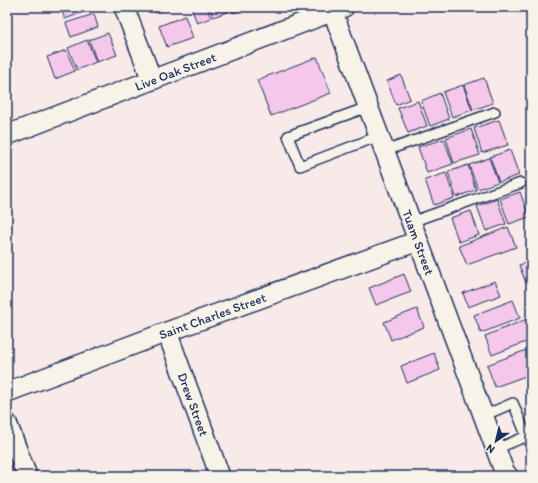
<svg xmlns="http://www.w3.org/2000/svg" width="538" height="483" viewBox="0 0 538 483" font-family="Itim,sans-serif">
  <rect width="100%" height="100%" fill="#f7eae8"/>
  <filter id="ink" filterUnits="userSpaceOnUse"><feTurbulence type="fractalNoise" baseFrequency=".025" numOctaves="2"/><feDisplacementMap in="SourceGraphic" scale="8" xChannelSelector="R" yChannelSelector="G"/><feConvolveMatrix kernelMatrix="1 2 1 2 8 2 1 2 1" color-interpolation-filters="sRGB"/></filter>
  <g filter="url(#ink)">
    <!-- building -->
    <g fill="#f5c7ea" stroke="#1b2f5e">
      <path d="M60,7H91L92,9L65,19Z"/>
      <path d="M153,7H171L155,13Z"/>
      <path d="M191,7H207L211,18L197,23Z"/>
      <path d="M210,7H226L228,12L213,17Z"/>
      <path d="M231,7H249L233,13Z"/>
      <path d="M7,10L11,21L7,23Z"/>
      <path d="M94,14L98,27L71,37L66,23Z"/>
      <path d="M185,16L193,38L167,47L159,26Z"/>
      <path d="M108,33L117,55L97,62L89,40Z"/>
      <path d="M87,40L96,62L77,70L68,48Z"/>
      <path d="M66,50L75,71L55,79L47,57Z"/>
      <path d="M317,57L331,93L271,116L257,80Z"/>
      <path d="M401,75L410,99L396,105L387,81Z"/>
      <path d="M484,78L493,103L473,110L464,85Z"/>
      <path d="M463,85L472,110L452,117L443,92Z"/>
      <path d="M440,93L449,119L430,126L421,101Z"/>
      <path d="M418,101L427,126L408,133L398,108Z"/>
      <path d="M499,120L508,145L482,153L474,128Z"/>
      <path d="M471,129L480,155L454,163L446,138Z"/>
      <path d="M444,139L453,164L427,173L418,147Z"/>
      <path d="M510,150L519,175L499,182L490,157Z"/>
      <path d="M489,158L498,182L478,189L469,165Z"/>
      <path d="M468,165L476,190L456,197L448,172Z"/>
      <path d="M446,173L454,198L434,205L425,180Z"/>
      <path d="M520,192L529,217L509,224L500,199Z"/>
      <path d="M497,199L506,224L486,231L477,206Z"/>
      <path d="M471,211L479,235L459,242L450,218Z"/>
      <path d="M508,227L516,247L467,265L459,246Z"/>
      <path d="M531,261V286L528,288L519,265Z"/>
      <path d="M404,274L411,292L376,305L369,288Z"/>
      <path d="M495,281L501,295L468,307L463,293Z"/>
      <path d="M513,300L520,318L481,333L474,315Z"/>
      <path d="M417,309L424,327L391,340L384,322Z"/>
      <path d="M527,319L531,330V340L492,355L485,336Z"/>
      <path d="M529,349L531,355V374L495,387L487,365Z"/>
      <path d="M434,353L440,370L407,383L401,366Z"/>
      <path d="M7,446L19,476H7Z"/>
    </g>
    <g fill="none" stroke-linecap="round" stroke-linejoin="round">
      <defs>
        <g id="service">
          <path d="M368,107L288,136L300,166L379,136"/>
          <path d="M385,151L495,112"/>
          <path d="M411,222L521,183"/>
          <path d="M483,416L513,403L531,447"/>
          <path d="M496,449L527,436"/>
        </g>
        <g id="minor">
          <path d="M124,7L152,80"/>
          <path id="s1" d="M331,7L504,471L508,476"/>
          <path id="s2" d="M7,135L344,7"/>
          <path id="s3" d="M167,332L220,476"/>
          <path id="s4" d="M7,392L167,332L418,241"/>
          <path d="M7,423L27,476"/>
        </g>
      </defs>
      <!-- service casing -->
      <use href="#service" stroke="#1b2f5e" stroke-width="12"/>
      <!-- minor casing -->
      <use href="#minor" stroke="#1b2f5e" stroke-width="22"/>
      <!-- service -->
      <use href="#service" stroke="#f7f3e8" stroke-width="9"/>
      <!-- minor -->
      <use href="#minor" stroke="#f7f3e8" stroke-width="19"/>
    </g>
  </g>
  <g text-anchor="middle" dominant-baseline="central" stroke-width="3" stroke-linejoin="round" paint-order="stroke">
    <!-- street labels -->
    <g font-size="13" fill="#1b2f5e" stroke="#f7f3e8">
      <text stroke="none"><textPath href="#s2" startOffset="180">Live Oak Street</textPath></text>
      <text stroke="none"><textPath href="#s1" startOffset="251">Tuam Street</textPath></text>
      <text stroke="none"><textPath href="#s4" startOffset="219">Saint Charles Street</textPath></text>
      <text stroke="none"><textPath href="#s3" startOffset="77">Drew Street</textPath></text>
    </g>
  </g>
  <!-- margin -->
  <rect width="538" height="483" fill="none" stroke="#f7f3e8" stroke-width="24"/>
  <rect x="12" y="12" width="514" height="459" fill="none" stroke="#1b2f5e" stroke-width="1.5" filter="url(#ink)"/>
  <!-- north arrow -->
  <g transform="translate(496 441) rotate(215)" stroke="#f7f3e8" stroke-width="3" paint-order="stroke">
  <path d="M0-3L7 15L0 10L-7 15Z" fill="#1b2f5e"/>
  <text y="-6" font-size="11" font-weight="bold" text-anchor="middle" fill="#1b2f5e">N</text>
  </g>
</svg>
